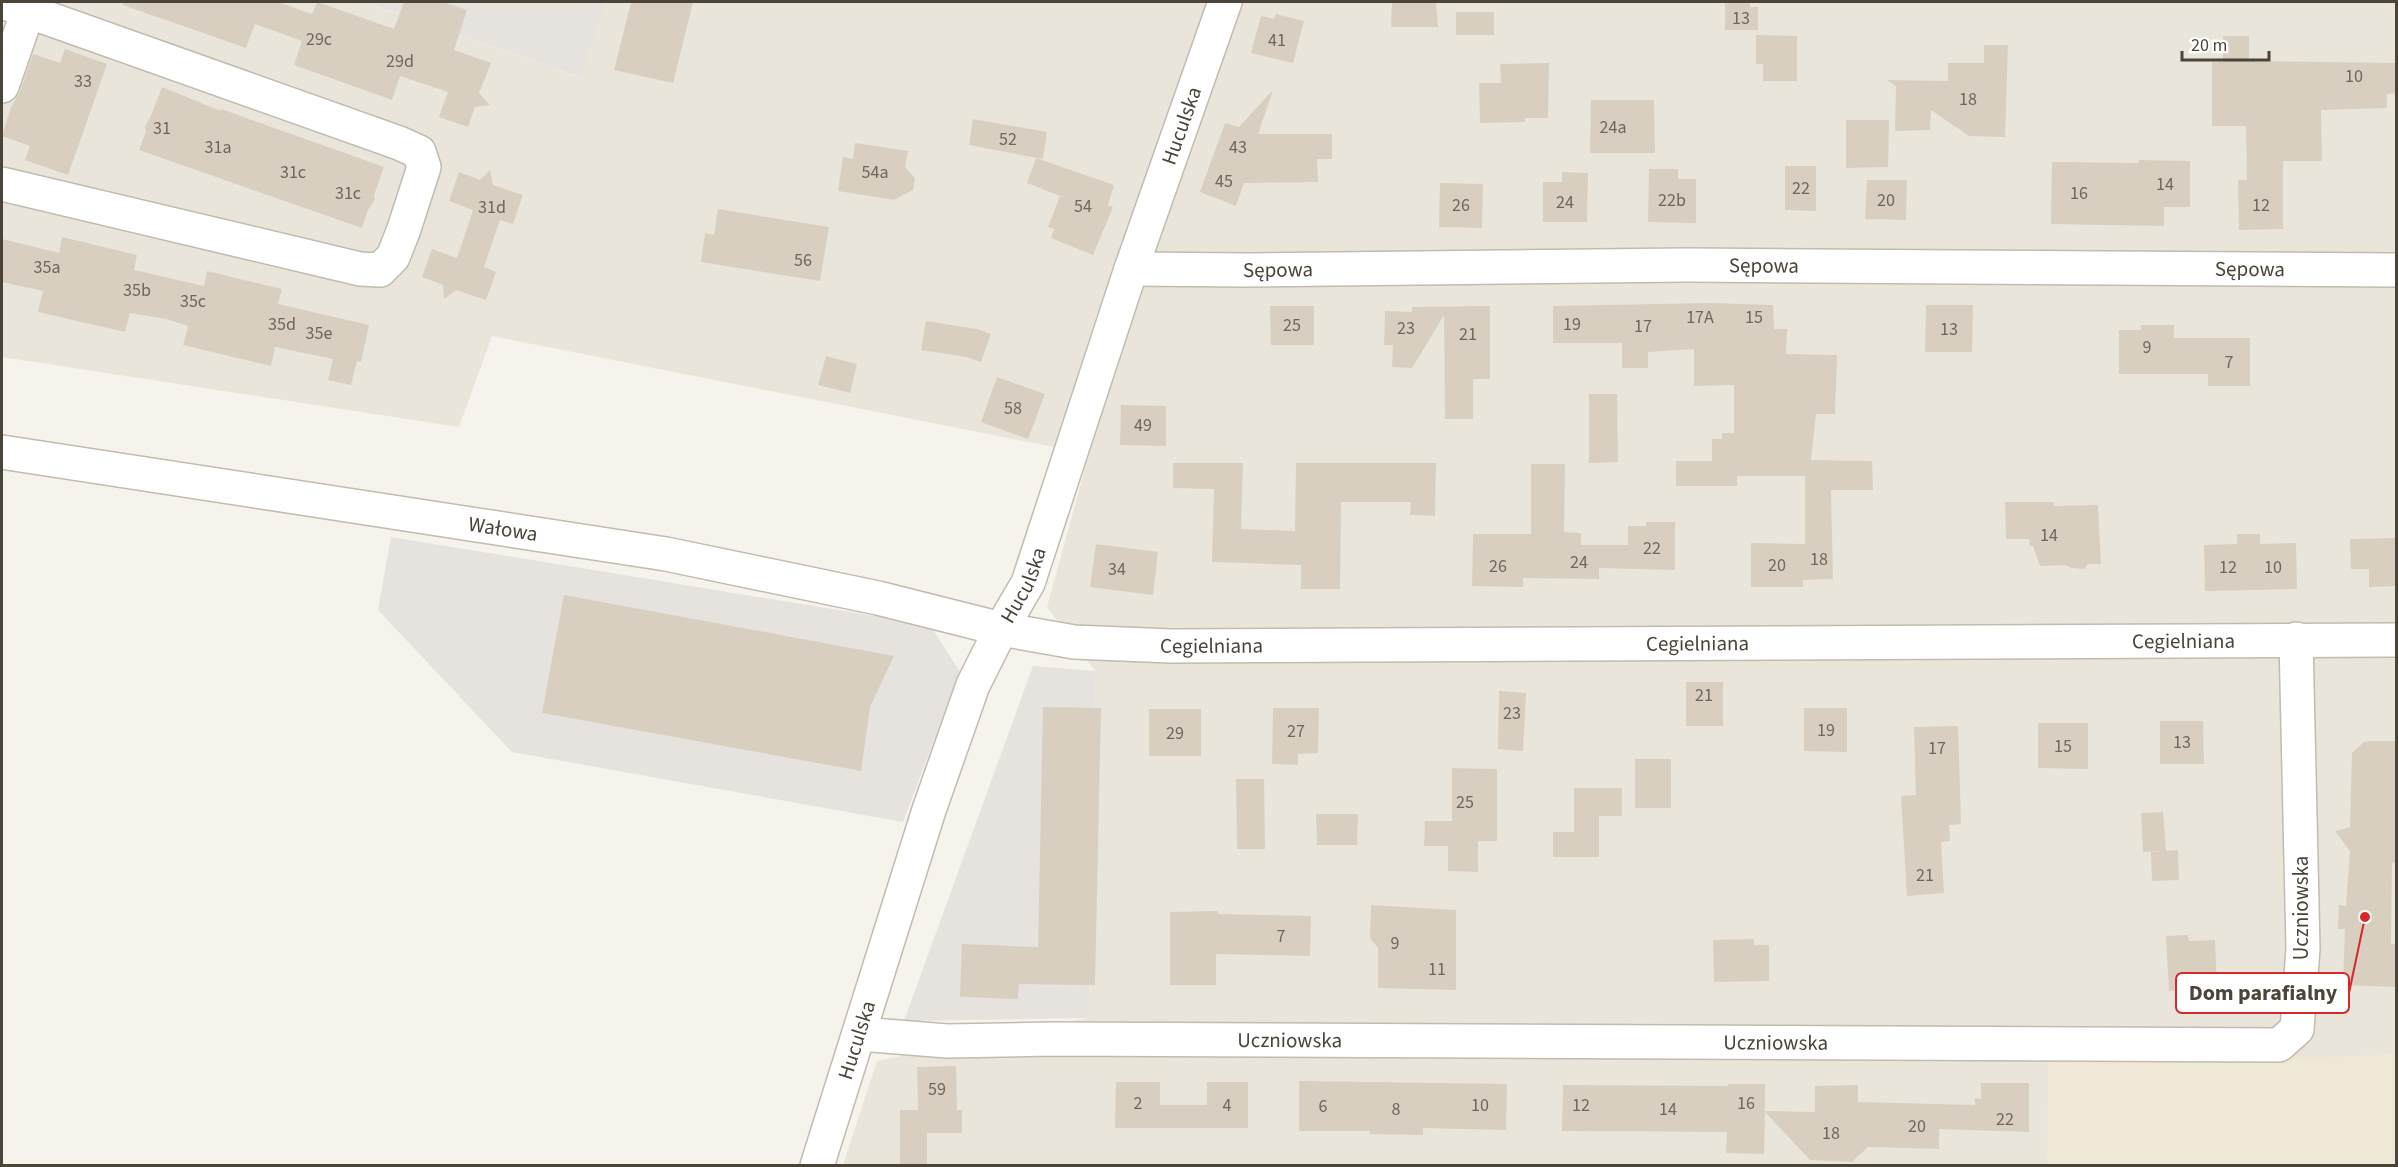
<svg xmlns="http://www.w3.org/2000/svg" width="2398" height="1167" viewBox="0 0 2398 1167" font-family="'Source Sans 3',sans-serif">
  <rect width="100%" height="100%" fill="#f6f3ec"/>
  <!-- residential -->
  <path fill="#eae5da" d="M17,2H363L579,77L606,2H2396V1165H843L877,1061L1089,1018L1095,671L1047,607L1089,454L492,336L459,427L2,357V47Z"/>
  <!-- industrial -->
  <g fill="#e6e2dd">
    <path d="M364,2H606L580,77Z"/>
    <path d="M391,537L930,625L960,672L903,822L512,752L378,610Z"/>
    <path d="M1033,666L1095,671L1089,1018L904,1021Z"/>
  </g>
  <!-- education -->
  <path fill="#efe8d6" d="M2396,1054V1165L2047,1166L2048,1059L2325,1057Z"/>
  <!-- building -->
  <g fill="#d8cfc1">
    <path d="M124,2H278L312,14L317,2L394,29L404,2H443L467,10L454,50L491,63L479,93L490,105L475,107L468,127L439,117L448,92L400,76L392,100L294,65L302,41L255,24L246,48L123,5Z"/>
    <path d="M631,2H693L673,83L614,70Z"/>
    <path d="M1392,2H1436L1438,27H1391Z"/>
    <path d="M1725,2H1750V7H1758V30H1725Z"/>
    <rect x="1456" y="12" width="38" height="23"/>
    <path d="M1276,14L1304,21L1293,63L1251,53L1261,16L1274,19Z"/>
    <path d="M1756,35L1797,36V81H1763V64H1756Z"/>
    <path d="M2223,36H2249V61L2397,63V93L2387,94V108L2321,110L2322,161H2283V229L2239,230L2238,180H2247L2246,126H2212V62H2223Z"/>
    <path d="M1984,45H2008L2005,137L1969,136L1931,110L1930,130L1895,131L1896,86L1887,80L1948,81V63H1984Z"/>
    <path d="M65,49L107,64L68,175L25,160L30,146L2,136L11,107L20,92L33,54L60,63Z"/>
    <path d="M1549,63L1548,118H1525V122L1480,123L1479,83H1501L1500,64Z"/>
    <path d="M162,87L221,111V109L384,167L374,195L375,199L368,210L362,228L139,150L146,131L145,126L151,116Z"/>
    <path d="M1273,90L1258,134H1332V159H1317L1318,182L1244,183L1236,206L1200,192L1225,123L1239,127Z"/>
    <path d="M1591,100H1654L1655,153H1590Z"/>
    <path d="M973,119L1047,132L1043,159L969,145Z"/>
    <path d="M1846,120H1889L1888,167L1846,168Z"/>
    <path d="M855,143L908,151L905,167L915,178L913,190L894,200L838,191L843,157L853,159Z"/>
    <path d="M1036,158L1114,185L1108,205L1113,207L1093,255L1051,238L1054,229L1048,227L1060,196L1027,183Z"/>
    <path d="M2139,160L2190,161V207H2164V226L2051,224L2052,162L2139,163Z"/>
    <path d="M1785,166H1816V211L1785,210Z"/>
    <path d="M1649,169H1678V179H1696V223L1648,222Z"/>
    <path d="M490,170L493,185L523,195L513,224L500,220L492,243L484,267L496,272L486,300L456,290L444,299L443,285L422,277L432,249L457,258L473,210L449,201L459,172L480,180Z"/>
    <path d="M1562,172L1588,173L1587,222H1543V182H1562Z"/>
    <path d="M1867,180H1907L1906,220L1865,219Z"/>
    <path d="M1440,183L1483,184L1482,228L1439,227Z"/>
    <path d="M718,209L829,227L820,281L701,262L705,233L714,235Z"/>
    <path d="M62,237L137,255L134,270L204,286L207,271L219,274L282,289L278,304L369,325L361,362L357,361L351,385L328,380L333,359L275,347L271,366L183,345L188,326L166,319L130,313L125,332L38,312L43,291L2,282V239L59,253Z"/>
    <path d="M1710,303L1773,305L1774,329H1787L1786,354L1837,355L1835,414H1816L1811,460L1872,461L1873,490H1831L1833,579L1803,580V587H1751V543L1805,544V476H1737V486H1676V461H1712V439H1722V433H1734V385L1694,386V349L1648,352V368H1622V343H1553V306Z"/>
    <path d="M1926,305H1973L1972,352H1925Z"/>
    <path d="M1270,306H1314V345H1271Z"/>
    <path d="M1490,306V379H1473V419H1445L1444,315L1412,368L1392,367L1393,345H1384L1385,311L1412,312V307Z"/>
    <path d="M926,321L977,329L991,334L981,362L967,357L921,350Z"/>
    <path d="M2141,325H2174V338H2250V386H2208V374H2119V330H2141Z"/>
    <path d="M826,356L857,364L850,393L818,385Z"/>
    <path d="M997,377L1045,394L1028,439L981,422Z"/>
    <path d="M1589,394H1617L1618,462L1589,463Z"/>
    <path d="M1121,405L1166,406V446L1120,445Z"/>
    <path d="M1173,463H1243L1241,529L1295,531L1296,463H1436L1435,516L1410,515L1411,502H1341L1340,589H1301V565L1212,562L1214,489L1173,488Z"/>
    <path d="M1531,464H1565L1564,532L1581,533V545H1628V526H1646V522H1675V570L1599,568V579L1523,578V587L1472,586L1473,534H1531Z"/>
    <path d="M2005,502H2054V506L2098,505L2101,564H2088L2084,569L2071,568L2066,565L2040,566L2033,546H2030L2029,539H2006Z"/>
    <path d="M2237,534H2260V544L2296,543L2297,589L2205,591L2204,545L2237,544Z"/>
    <path d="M2397,538V586L2369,587V569H2351L2350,539Z"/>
    <path d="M1096,544L1158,552L1153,595L1090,587Z"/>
    <path d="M564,595L894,656L870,707L861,771L542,713Z"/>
    <rect x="1686" y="682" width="37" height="44"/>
    <path d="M1499,691L1526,693L1523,751L1498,749Z"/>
    <path d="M1043,707L1101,708L1095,985L1019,984L1018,999L960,997L962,944L1038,947Z"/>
    <path d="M1273,708H1319L1318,753L1298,754V765L1272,764Z"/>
    <path d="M1804,708H1847V752L1804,751Z"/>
    <rect x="1149" y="709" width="52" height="47"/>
    <path d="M2160,721H2203L2204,764H2160Z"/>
    <path d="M2038,723H2088V769L2038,768Z"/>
    <path d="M1958,726L1961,824L1949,825L1950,841L1941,842L1944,893L1907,896L1901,796L1916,795L1914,727Z"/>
    <path d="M2372,741H2397V861L2392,863L2391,944H2397V987L2343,985L2345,929H2338L2339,905L2346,906L2350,851L2335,831L2350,827L2352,753L2364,742Z"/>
    <rect x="1635" y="759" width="36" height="49"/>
    <path d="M1452,768L1497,769V841H1478V872L1448,871V846H1424L1425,821H1452Z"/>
    <path d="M1236,779H1264L1265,849H1237Z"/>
    <path d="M1574,788H1622V816H1599V857H1553V832H1574Z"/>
    <path d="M2163,812L2166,851L2143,852L2141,813Z"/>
    <path d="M1316,814H1358L1357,845H1317Z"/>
    <path d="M2178,850L2179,880L2152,881L2151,852Z"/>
    <path d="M1371,905L1456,910V990L1378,988V948L1370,938Z"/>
    <path d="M1218,911V914L1311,916L1310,956L1216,954V985H1170V912Z"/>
    <path d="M2188,935L2189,941L2215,940L2217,988L2169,991L2166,936Z"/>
    <path d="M1754,939V945H1769V981L1714,982L1713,940Z"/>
    <path d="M956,1066L957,1110H962V1133H927V1166H900V1110H918L917,1067Z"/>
    <path d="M1299,1081L1507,1084L1506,1130L1423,1128V1135L1370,1134V1131H1299Z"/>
    <path d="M1116,1082H1160V1105H1207V1082H1248V1128H1115Z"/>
    <path d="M1981,1083H2029V1132L1939,1129V1149L1868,1147L1852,1162L1810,1160L1765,1112L1764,1154L1726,1153L1727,1132L1562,1131L1563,1085L1728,1086V1084H1765V1111L1815,1112V1086L1858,1085V1102L1975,1105V1098L1981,1099Z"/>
  </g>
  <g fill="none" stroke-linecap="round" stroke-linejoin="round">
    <defs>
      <g id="minor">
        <path d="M2,2L399,143L419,152L424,167L404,229L393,257L380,270L360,269L2,184"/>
        <path d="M2,86L28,11"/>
        <path id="s1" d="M1131,269L1247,270L1687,265L2396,270"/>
        <path id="s2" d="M2,452L666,554L878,598L1001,629L1074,642L1171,646L2396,640"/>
        <path id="s3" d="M860,1034L947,1041L1052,1039L2279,1045L2297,1029L2303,949L2296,639"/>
        <path id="s4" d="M817,1166L929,810L973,685L1001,629L1028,583L1131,269L1225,2"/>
      </g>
    </defs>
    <!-- minor casing -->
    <use href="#minor" stroke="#c2bbae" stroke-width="36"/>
    <!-- minor -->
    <use href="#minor" stroke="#fff" stroke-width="33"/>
  </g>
  <g text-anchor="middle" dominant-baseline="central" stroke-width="5" stroke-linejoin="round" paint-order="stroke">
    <!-- number labels -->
    <g font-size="18" fill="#6e675b">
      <text x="1741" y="18">13</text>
      <text x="319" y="39">29c</text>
      <text x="1277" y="40">41</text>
      <text x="400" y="61">29d</text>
      <text x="2354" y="76">10</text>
      <text x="83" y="81">33</text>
      <text x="1968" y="99">18</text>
      <text x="1613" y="127">24a</text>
      <text x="162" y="128">31</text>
      <text x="1008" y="139">52</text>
      <text x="218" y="147">31a</text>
      <text x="1238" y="147">43</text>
      <text x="293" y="172">31c</text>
      <text x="875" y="172">54a</text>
      <text x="1224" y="181">45</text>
      <text x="2165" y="184">14</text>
      <text x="1801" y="188">22</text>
      <text x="348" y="193">31c</text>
      <text x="2079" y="193">16</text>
      <text x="1672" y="200">22b</text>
      <text x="1886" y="200">20</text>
      <text x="1565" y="202">24</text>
      <text x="1461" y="205">26</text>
      <text x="2261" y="205">12</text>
      <text x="1083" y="206">54</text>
      <text x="492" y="207">31d</text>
      <text x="803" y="260">56</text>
      <text x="47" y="267">35a</text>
      <text x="137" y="290">35b</text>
      <text x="193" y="301">35c</text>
      <text x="1700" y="317">17A</text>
      <text x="1754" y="317">15</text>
      <text x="282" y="324">35d</text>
      <text x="1572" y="324">19</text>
      <text x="1292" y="325">25</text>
      <text x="1643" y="326">17</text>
      <text x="1406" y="328">23</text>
      <text x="1949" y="329">13</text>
      <text x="319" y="333">35e</text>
      <text x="1468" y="334">21</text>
      <text x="2147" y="347">9</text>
      <text x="2229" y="362">7</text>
      <text x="1013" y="408">58</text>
      <text x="1143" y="425">49</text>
      <text x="2049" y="535">14</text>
      <text x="1652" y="548">22</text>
      <text x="1819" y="559">18</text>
      <text x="1579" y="562">24</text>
      <text x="1777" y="565">20</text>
      <text x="1498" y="566">26</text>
      <text x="2228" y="567">12</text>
      <text x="2273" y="567">10</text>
      <text x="1117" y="569">34</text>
      <text x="1704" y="695">21</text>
      <text x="1512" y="713">23</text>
      <text x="1826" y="730">19</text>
      <text x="1296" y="731">27</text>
      <text x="1175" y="733">29</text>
      <text x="2182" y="742">13</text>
      <text x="2063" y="746">15</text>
      <text x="1937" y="748">17</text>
      <text x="1465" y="802">25</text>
      <text x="1925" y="875">21</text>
      <text x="1281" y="936">7</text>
      <text x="1395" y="943">9</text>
      <text x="1437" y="969">11</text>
      <text x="937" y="1089">59</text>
      <text x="1138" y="1103">2</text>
      <text x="1746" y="1103">16</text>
      <text x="1227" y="1105">4</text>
      <text x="1480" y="1105">10</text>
      <text x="1581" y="1105">12</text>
      <text x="1323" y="1106">6</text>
      <text x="1396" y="1109">8</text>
      <text x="1668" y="1109">14</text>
      <text x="2005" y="1119">22</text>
      <text x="1917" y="1126">20</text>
      <text x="1831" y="1133">18</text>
    </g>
    <!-- street labels -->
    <g font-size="21" fill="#4b4439" stroke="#fff">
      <text stroke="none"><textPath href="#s4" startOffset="1104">Huculska</textPath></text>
      <text stroke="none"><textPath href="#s1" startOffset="633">Sępowa</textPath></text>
      <text stroke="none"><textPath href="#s1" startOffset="1119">Sępowa</textPath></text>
      <text stroke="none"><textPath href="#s1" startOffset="147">Sępowa</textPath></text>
      <text stroke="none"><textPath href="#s2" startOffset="507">Wałowa</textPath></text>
      <text stroke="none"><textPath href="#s4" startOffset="618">Huculska</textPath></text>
      <text stroke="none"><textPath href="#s2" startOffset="2199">Cegielniana</textPath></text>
      <text stroke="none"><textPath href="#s2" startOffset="1713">Cegielniana</textPath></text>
      <text stroke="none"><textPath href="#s2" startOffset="1227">Cegielniana</textPath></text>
      <text transform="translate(2301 908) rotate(-90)">Uczniowska</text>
      <text stroke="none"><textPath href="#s4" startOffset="132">Huculska</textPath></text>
      <text stroke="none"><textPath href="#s3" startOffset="430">Uczniowska</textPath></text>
      <text stroke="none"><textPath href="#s3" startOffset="916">Uczniowska</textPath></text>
    </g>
  </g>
  <!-- callouts -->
  <path fill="none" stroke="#d62828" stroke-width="2" d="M2365 917L2349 993"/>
  <circle fill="#d62828" stroke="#fff" stroke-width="2" cx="2365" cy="917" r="6"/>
  <rect fill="#fff" stroke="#d62828" stroke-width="2" x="2176" y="973" width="173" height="40" rx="6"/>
  <g font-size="22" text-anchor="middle" font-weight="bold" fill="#4b4439">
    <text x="2263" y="1000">Dom parafialny</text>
  </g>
  <!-- border -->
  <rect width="2398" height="1167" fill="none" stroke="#4b4439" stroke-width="6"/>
  <!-- scale -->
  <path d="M2182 51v9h87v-9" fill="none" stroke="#4b4439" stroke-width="3"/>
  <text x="2191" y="51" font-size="18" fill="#4b4439" stroke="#ffffff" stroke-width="4.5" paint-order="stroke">20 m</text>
</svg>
